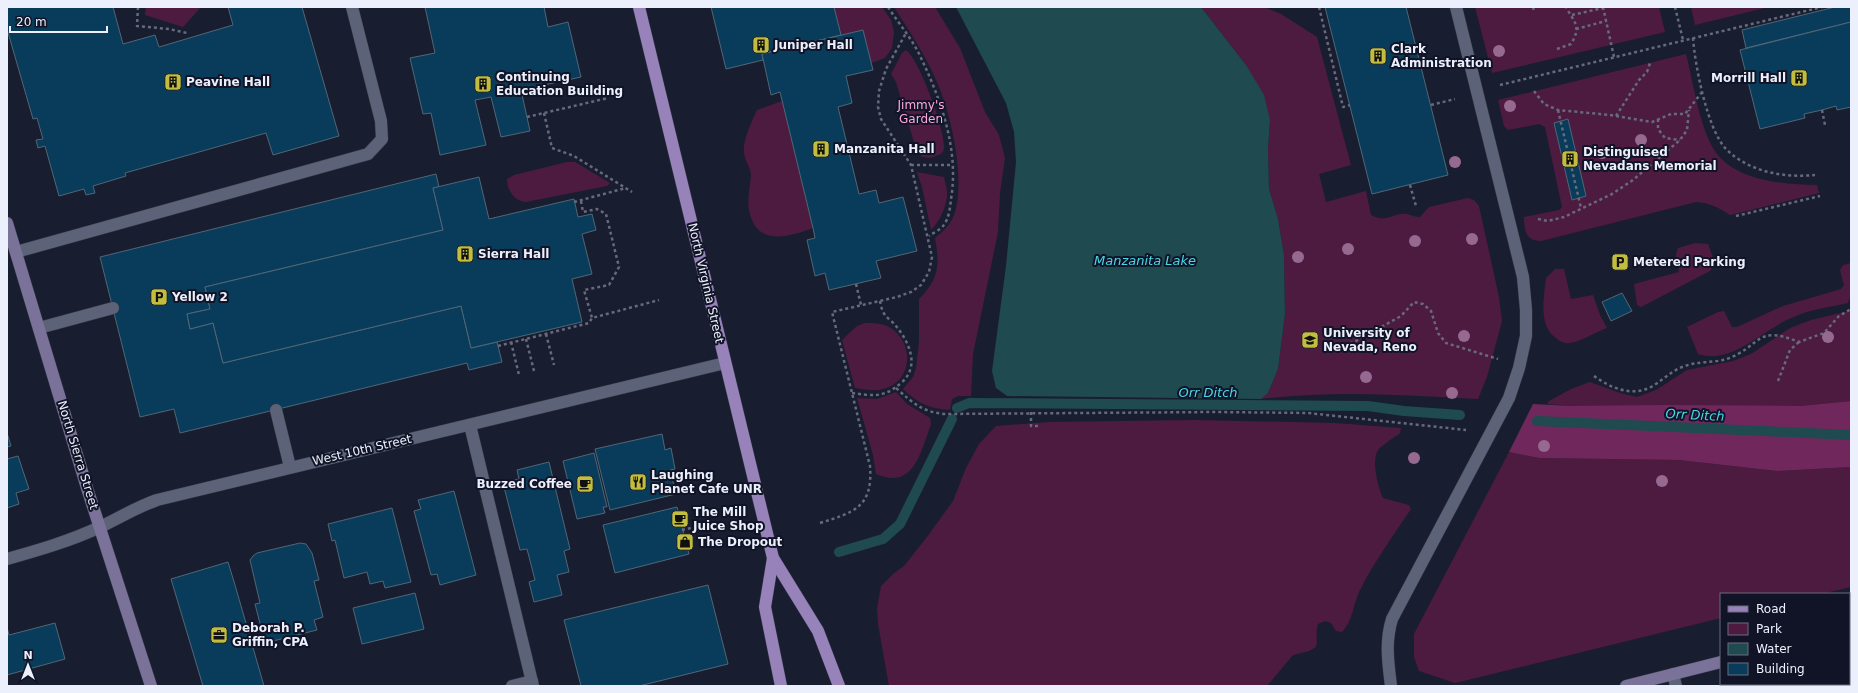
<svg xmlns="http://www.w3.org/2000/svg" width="1858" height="693" viewBox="0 0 1858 693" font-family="'DejaVu Sans',sans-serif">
  <rect width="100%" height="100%" fill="#191d30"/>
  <!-- green -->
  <g fill="#4e1b40">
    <path d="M146,7H201L183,27L145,15Z"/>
    <path d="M834,7H882L891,20L894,32L892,48L885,58L871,63L841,35Z"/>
    <path d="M894,7H935L960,48L985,112L999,135L1005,158L1000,193L998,232L973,354L971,396H958L952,399L950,410C928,408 919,404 903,389L913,377L916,368L919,342V299C939,279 940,265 935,238C944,231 952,223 955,212C965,178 952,119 939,87C928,59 910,32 894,7Z"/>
    <path d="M1201,7H1264L1281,14L1317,37L1351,165L1319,174L1326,202L1366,191L1371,215C1388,224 1392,212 1407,214C1411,215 1415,217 1420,217L1429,207L1468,198L1474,200L1479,206L1499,297L1502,321L1487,377L1478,399C1405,395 1333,390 1261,399L1268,393L1278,369L1285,314L1284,255L1278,219L1269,189L1268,149L1270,120L1246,65Z"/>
    <path d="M1475,7H1659L1665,32L1492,73Z"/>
    <path d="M1691,7H1769L1695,25Z"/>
    <path d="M906,50C919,59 946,132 944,149C944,151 942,152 941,154L931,158L922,157L916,149L896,82L891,74L902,53Z"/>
    <path d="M1686,54C1693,81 1700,132 1717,154C1740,182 1784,184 1817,185L1819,193L1730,215C1718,207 1710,203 1696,202L1541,241C1526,241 1524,230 1524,217L1559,210L1562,207L1545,127L1539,124L1508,130L1504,126L1498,100Z"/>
    <path d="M782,101L813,228C788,237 756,247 749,210C747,199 750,187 751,176C751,168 745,161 744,153C742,142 752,121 757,110Z"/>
    <path d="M567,162H575L610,183L607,186L526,202C514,201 507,190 507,179L514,175Z"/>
    <path d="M917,172L944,177C945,183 948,191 947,196C946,208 939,222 931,230L922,187Z"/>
    <path d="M1695,243L1708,244L1715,263L1710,271L1641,307L1637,305L1634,284L1679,272L1676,254L1678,248Z"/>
    <path d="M1851,263V294L1848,303C1829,307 1808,310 1791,318C1763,330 1731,365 1698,354L1687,327L1718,312L1724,311L1732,327H1737L1783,306L1841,289L1844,285L1840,270L1843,265Z"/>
    <path d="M1555,269H1564L1571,299L1593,295L1600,315L1607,328C1598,331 1578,343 1570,343C1565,344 1559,341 1556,338C1538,326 1544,296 1546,278Z"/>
    <path d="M1845,312H1851V401L1800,406H1572L1547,404L1549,401L1571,389L1590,382L1620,393L1637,397L1656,390L1687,370L1733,361L1751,354L1790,328L1811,320Z"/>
    <path d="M865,323C873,323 882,323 889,327C915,342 913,382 883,389C874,392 864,389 855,388L842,340L857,326Z"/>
    <path d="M896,392L907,404L930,418L931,424C921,451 914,491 876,474L873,455L857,398L877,399Z"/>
    <path d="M1195,420L1335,423L1401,428L1400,433C1395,437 1381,446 1378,450C1371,461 1378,487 1383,498L1409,505L1411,509C1393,536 1374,562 1360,590C1353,604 1353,621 1342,632L1336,631L1331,623L1325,621L1318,624C1315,633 1318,639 1316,647L1309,651L1293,655L1267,686H889L878,624L877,608L881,586L893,574L904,566L927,537L953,501L966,468L979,444L996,426L1049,422Z"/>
    <path d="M1509,452L1539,458L1679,460L1777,471L1851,467V587L1821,594H1721V618L1455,683L1419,671L1414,657V634Z"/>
  </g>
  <!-- forest -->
  <path fill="#70285c" d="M1851,401V467L1777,471L1679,460L1539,458L1509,452L1533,404L1572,406L1663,405L1800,406Z"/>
  <!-- water -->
  <path fill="#1f4a4f" d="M956,7H1201L1246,65L1264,95L1270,120L1268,149L1269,189L1278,219L1284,255L1285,314L1278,369L1268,393L1261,399L1007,396L996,388L992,371L1006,266L1016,162L1014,132L1006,103Z"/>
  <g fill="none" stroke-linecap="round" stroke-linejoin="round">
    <!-- stream -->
    <g stroke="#1f4a4f" stroke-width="10">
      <path d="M957,408L969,403L1368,406L1404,411L1460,415"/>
      <path d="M1537,421L1851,435"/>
      <path d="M839,552L883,539L900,524L952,419"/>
    </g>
  </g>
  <!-- building -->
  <g fill="#093c5a" stroke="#516676">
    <path d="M7,7H113L123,44L155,35L159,47L233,25L228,7H302L339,136L273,155L266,133L125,173L126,176L93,186L95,193L86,195L84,189L59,196L45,146L38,148L36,140L43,139L37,118L33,119L7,29Z"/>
    <path d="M425,7H544L548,27L568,22L581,77L521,90L530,131L501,137L491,97L475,100L486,145L440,155L431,113L423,114L410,58L435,53Z"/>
    <path d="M711,7H834L841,35L762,54L763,60L726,69Z"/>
    <path d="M1325,7H1406L1448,175L1372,194Z"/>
    <path d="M1835,7H1851V22L1746,48L1742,30Z"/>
    <path d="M1851,22V107L1837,110L1836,106L1822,110L1804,114L1805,118L1760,129L1740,50Z"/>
    <path d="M863,30L873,70L846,76L852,103L838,107L859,194L876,190L879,203L903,197L917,251L876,261L881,278L829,290L825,273L815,276L807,240L815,238L813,228L780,92L771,95L762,54Z"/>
    <path d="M1568,119L1586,196L1572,200L1554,123Z"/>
    <path d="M436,174L439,187L433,188L443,230L205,287L210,309L187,314L190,329L213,323L223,363L461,306L471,348L497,342L502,362L469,370L467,363L180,433L174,409L140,417L100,257Z"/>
    <path d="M479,177L489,219L574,199L578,217L592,214L596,230L582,234L592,274L572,279L582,322L471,348L461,306L223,363L213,323L190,329L187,314L210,309L205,287L443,230L433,188Z"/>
    <path d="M1622,293L1632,311L1611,321L1602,302Z"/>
    <path d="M7,433L11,446L7,447Z"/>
    <path d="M662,434L665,450L671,448L675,469L670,470L676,494L610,510L595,449Z"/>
    <path d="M594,453L607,507H603L605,513L577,519L563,461Z"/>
    <path d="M18,456L29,489L16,493L19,504L7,508V459Z"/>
    <path d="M549,462L570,549L564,551L569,572L557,575L562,595L534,602L529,582L535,580L527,549L520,550L503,483L519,479L517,470Z"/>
    <path d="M454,491L476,575L440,585L437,574L431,575L414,511L421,509L418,500Z"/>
    <path d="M677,507L689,554L615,573L603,525Z"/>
    <path d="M392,508L411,582L385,588L383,581L370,584L367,572L344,578L335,540L332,541L328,524Z"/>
    <path d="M300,543L306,544L312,553L319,580L314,581L323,617L314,620L317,630L265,643L255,604L260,603L250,560L253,556L257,553Z"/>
    <path d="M228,562L235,585L264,686H203L171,579Z"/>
    <path d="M708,585L728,664L639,686H581L564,620Z"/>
    <path d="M415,593L424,629L362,644L353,608Z"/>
    <path d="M55,623L65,659L7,675V627L9,635Z"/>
  </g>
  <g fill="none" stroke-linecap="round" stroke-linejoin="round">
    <defs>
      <g id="lane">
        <path d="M16,252L368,154L382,139L381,121L352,7"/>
        <path d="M39,328L113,308"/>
        <path d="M276,410L290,467"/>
        <path d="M470,425L533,686"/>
        <path d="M1673,674L1676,686"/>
        <path d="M512,686L532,681"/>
        <path d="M1391,686C1388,662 1385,642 1392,619L1509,398L1519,368L1526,336V310L1523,277L1456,7"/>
      </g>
      <path id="street" d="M7,559C39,550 70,541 100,527C119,518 137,507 157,500L725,363"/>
      <g id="secondary">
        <path d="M7,223L87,488L151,686"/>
        <path d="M1849,631L1851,630"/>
        <path d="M1626,686L1721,662"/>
      </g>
      <g id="primary">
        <path d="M639,7L773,558L818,631L839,686"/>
        <path d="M773,558L765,607L781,686"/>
      </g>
    </defs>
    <!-- lane casing -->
    <use href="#lane" stroke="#333645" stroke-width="13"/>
    <!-- street casing -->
    <use href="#street" stroke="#333645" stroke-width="13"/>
    <!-- secondary casing -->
    <use href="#secondary" stroke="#333645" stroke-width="13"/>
    <!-- primary casing -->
    <use href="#primary" stroke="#333645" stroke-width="13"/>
    <!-- path -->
    <g stroke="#666a7b" stroke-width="2.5" stroke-dasharray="3 3" stroke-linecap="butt">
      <path d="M138,7L137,26L169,29L187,33"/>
      <path d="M888,7C899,24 913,40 921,58C942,102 959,151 951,199C950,208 949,219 943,226C940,230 933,233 929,236"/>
      <path d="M1319,7L1343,107L1350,105"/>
      <path d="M1533,7L1534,11"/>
      <path d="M1603,7L1614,57"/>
      <path d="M1675,7L1683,40"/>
      <path d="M1572,15L1603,8"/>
      <path d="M1576,29L1606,21"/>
      <path d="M1693,38C1695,65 1707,129 1726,149C1749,172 1784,178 1815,175"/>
      <path d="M1557,49L1571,44C1582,26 1574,22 1566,7"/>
      <path d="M1500,85L1822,7"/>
      <path d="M1534,91L1544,104L1558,110L1610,115L1652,122L1671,114H1685L1702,92"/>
      <path d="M1431,105L1455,99"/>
      <path d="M1558,110L1581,208"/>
      <path d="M1822,110L1825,125"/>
      <path d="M544,113L552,148L574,156L632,192"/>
      <path d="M1616,116L1639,80L1647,72L1650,63"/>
      <path d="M527,117L608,98"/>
      <path d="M1658,119V129L1665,138L1680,140"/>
      <path d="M911,165H953"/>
      <path d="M1410,185L1416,206"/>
      <path d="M581,201L583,212L597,209L606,214L619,267L609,285L584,290L592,318"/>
      <path d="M574,202L626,188"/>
      <path d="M1736,216L1820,196"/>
      <path d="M1538,219L1548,221L1564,217L1612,194L1633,180L1680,140L1687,130L1689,110"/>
      <path d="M856,284L861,305"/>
      <path d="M546,334L554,365"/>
      <path d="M526,339L534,371"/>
      <path d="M511,342L519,375"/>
      <path d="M498,346L589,323L592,318L659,300"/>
      <path d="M1333,350L1356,341L1401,316L1414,302L1423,304L1431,311L1438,333L1446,343L1498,359"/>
      <path d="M1594,376C1611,388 1631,397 1651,387C1662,381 1672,370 1685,366C1698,361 1714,363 1727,359C1762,346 1755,324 1799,342L1824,333L1839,316L1851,309"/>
      <path d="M1778,381L1790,350L1799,342"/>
      <path d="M896,388C913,403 922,412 945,414L1215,412L1308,413L1466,430"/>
      <path d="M852,393C873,396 884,398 901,383C920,367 910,343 896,326C893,322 888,319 885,315C882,311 881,306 880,301"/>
      <path d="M1031,412V426H1041"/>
      <path d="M820,523C855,512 873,507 870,466L832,312L897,297L911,292L921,285L929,272L932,257L911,165L881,119L878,107L879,91L886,69L906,33"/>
      <path d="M682,530L713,523"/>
    </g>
    <!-- lane -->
    <use href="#lane" stroke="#5c6278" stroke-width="12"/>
    <!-- street -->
    <use href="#street" stroke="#5c6278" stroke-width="12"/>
    <!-- secondary -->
    <use href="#secondary" stroke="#7a7299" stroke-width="12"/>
    <!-- primary -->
    <use href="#primary" stroke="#9782ba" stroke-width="12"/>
  </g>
  <!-- trees -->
  <g fill="#966990">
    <circle cx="1499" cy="51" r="6"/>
    <circle cx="1510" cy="106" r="6"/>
    <circle cx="1641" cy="140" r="6"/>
    <circle cx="1602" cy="153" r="6"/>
    <circle cx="1455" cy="162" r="6"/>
    <circle cx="1472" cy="239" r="6"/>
    <circle cx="1415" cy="241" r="6"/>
    <circle cx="1348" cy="249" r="6"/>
    <circle cx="1298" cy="257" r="6"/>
    <circle cx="1464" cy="336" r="6"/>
    <circle cx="1828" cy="337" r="6"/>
    <circle cx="1366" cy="377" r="6"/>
    <circle cx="1452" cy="393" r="6"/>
    <circle cx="1544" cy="446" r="6"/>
    <circle cx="1414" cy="458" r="6"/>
    <circle cx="1662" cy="481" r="6"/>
  </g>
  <!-- icons -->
  <defs>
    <symbol id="building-square" viewBox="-11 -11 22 22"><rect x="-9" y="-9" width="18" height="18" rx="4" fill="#c2bd3f" stroke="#101426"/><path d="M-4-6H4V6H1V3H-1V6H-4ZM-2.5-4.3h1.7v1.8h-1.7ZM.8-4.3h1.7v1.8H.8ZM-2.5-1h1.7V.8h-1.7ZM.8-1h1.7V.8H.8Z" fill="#111"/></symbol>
    <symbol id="parking-square" viewBox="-11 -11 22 22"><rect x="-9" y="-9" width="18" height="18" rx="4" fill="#c2bd3f" stroke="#101426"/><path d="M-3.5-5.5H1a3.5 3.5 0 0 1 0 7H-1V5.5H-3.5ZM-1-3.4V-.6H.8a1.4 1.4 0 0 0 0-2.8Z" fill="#111"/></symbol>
    <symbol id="university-square" viewBox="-11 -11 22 22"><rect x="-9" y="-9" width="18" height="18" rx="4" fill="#c2bd3f" stroke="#101426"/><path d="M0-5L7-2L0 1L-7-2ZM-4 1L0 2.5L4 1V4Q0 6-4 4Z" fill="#111"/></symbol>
    <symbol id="restaurant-square" viewBox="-11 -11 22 22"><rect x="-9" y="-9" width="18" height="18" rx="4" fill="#c2bd3f" stroke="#101426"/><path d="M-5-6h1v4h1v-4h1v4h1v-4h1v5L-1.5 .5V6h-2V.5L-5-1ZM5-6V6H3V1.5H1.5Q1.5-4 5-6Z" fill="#111"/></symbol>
    <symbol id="cafe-square" viewBox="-11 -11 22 22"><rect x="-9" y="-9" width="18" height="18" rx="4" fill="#c2bd3f" stroke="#101426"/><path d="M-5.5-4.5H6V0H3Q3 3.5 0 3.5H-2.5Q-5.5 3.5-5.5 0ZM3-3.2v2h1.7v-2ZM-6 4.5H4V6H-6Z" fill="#111"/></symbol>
    <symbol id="shop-square" viewBox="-11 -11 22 22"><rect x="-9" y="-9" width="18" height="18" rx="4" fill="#c2bd3f" stroke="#101426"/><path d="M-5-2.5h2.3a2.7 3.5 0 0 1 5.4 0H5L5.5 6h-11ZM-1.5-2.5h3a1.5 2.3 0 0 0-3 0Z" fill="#111"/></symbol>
    <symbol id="office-square" viewBox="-11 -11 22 22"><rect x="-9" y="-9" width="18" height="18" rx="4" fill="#c2bd3f" stroke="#101426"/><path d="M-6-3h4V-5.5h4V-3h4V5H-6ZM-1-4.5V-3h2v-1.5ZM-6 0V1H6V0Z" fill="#111"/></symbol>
  </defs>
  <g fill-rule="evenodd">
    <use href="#building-square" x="751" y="35" width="20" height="20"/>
    <use href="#building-square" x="1368" y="46" width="20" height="20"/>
    <use href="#building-square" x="1789" y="68" width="20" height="20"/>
    <use href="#building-square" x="163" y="72" width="20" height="20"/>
    <use href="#building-square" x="473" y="74" width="20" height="20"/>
    <use href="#building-square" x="811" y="139" width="20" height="20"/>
    <use href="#building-square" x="1560" y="149" width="20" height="20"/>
    <use href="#building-square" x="455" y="244" width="20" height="20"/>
    <use href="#parking-square" x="1610" y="252" width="20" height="20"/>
    <use href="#parking-square" x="149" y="287" width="20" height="20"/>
    <use href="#university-square" x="1300" y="330" width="20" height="20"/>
    <use href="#restaurant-square" x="628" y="472" width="20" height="20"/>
    <use href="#cafe-square" x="575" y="474" width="20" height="20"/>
    <use href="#cafe-square" x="670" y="509" width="20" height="20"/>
    <use href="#shop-square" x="675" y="532" width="20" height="20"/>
    <use href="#office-square" x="209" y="625" width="20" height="20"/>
  </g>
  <g text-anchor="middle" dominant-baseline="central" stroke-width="4" stroke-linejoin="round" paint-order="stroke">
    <!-- poi labels -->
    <g font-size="12" font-weight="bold" fill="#ecf0fd" stroke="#101426" text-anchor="start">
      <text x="774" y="45">Juniper Hall</text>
      <text x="1391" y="49">Clark<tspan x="1391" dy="14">Administration</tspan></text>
      <text x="496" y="77">Continuing<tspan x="496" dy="14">Education Building</tspan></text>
      <text x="1786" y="78" text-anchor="end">Morrill Hall</text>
      <text x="186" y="82">Peavine Hall</text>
      <text x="834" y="149">Manzanita Hall</text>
      <text x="1583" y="152">Distinguised<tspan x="1583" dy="14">Nevadans Memorial</tspan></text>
      <text x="478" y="254">Sierra Hall</text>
      <text x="1633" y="262">Metered Parking</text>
      <text x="172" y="297">Yellow 2</text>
      <text x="1323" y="333">University of<tspan x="1323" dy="14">Nevada, Reno</tspan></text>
      <text x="651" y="475">Laughing<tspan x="651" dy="14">Planet Cafe UNR</tspan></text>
      <text x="572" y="484" text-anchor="end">Buzzed Coffee</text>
      <text x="693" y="512">The Mill<tspan x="693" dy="14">Juice Shop</tspan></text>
      <text x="698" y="542">The Dropout</text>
      <text x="232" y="628">Deborah P.<tspan x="232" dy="14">Griffin, CPA</tspan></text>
    </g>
    <!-- park labels -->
    <g font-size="12" fill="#fca8df" stroke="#101426">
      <text x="921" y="105">Jimmy's<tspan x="921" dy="14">Garden</tspan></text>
    </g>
    <!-- street labels -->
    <g font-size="12" fill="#ecf0fd" stroke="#101426">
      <text transform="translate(706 283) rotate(77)">North Virginia Street</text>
      <text transform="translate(362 450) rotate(-13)">West 10th Street</text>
      <text transform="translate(78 455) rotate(73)">North Sierra Street</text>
    </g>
    <!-- water labels -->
    <g font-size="13" font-style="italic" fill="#48d6e8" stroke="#101426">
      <text x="1145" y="260">Manzanita Lake</text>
      <text x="1208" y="392">Orr Ditch</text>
      <text transform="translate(1695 415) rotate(3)">Orr Ditch</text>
    </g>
  </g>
  <!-- border -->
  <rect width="1858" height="693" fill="none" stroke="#ecf0fd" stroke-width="16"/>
  <!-- legend -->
  <rect x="1720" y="593" width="130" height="92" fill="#101426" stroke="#686c7c"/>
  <rect x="1728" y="606" width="20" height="6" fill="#9782ba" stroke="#686c7c"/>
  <text x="1756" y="613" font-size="12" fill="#ecf0fd">Road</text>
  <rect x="1728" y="623" width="20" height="12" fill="#4e1b40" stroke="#686c7c"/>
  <text x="1756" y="633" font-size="12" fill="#ecf0fd">Park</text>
  <rect x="1728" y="643" width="20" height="12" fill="#1f4a4f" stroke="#686c7c"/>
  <text x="1756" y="653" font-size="12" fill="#ecf0fd">Water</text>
  <rect x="1728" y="663" width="20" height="12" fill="#093c5a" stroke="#686c7c"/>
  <text x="1756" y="673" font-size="12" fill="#ecf0fd">Building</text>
  <!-- north arrow -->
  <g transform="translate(28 665)" stroke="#101426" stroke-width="3" paint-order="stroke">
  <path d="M0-3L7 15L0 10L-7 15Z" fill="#ecf0fd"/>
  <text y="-6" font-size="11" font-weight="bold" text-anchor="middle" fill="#ecf0fd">N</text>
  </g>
  <!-- scale -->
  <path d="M10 26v6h97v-6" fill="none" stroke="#ecf0fd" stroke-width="2"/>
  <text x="16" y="26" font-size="12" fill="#ecf0fd" stroke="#101426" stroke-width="3" paint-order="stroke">20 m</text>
</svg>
